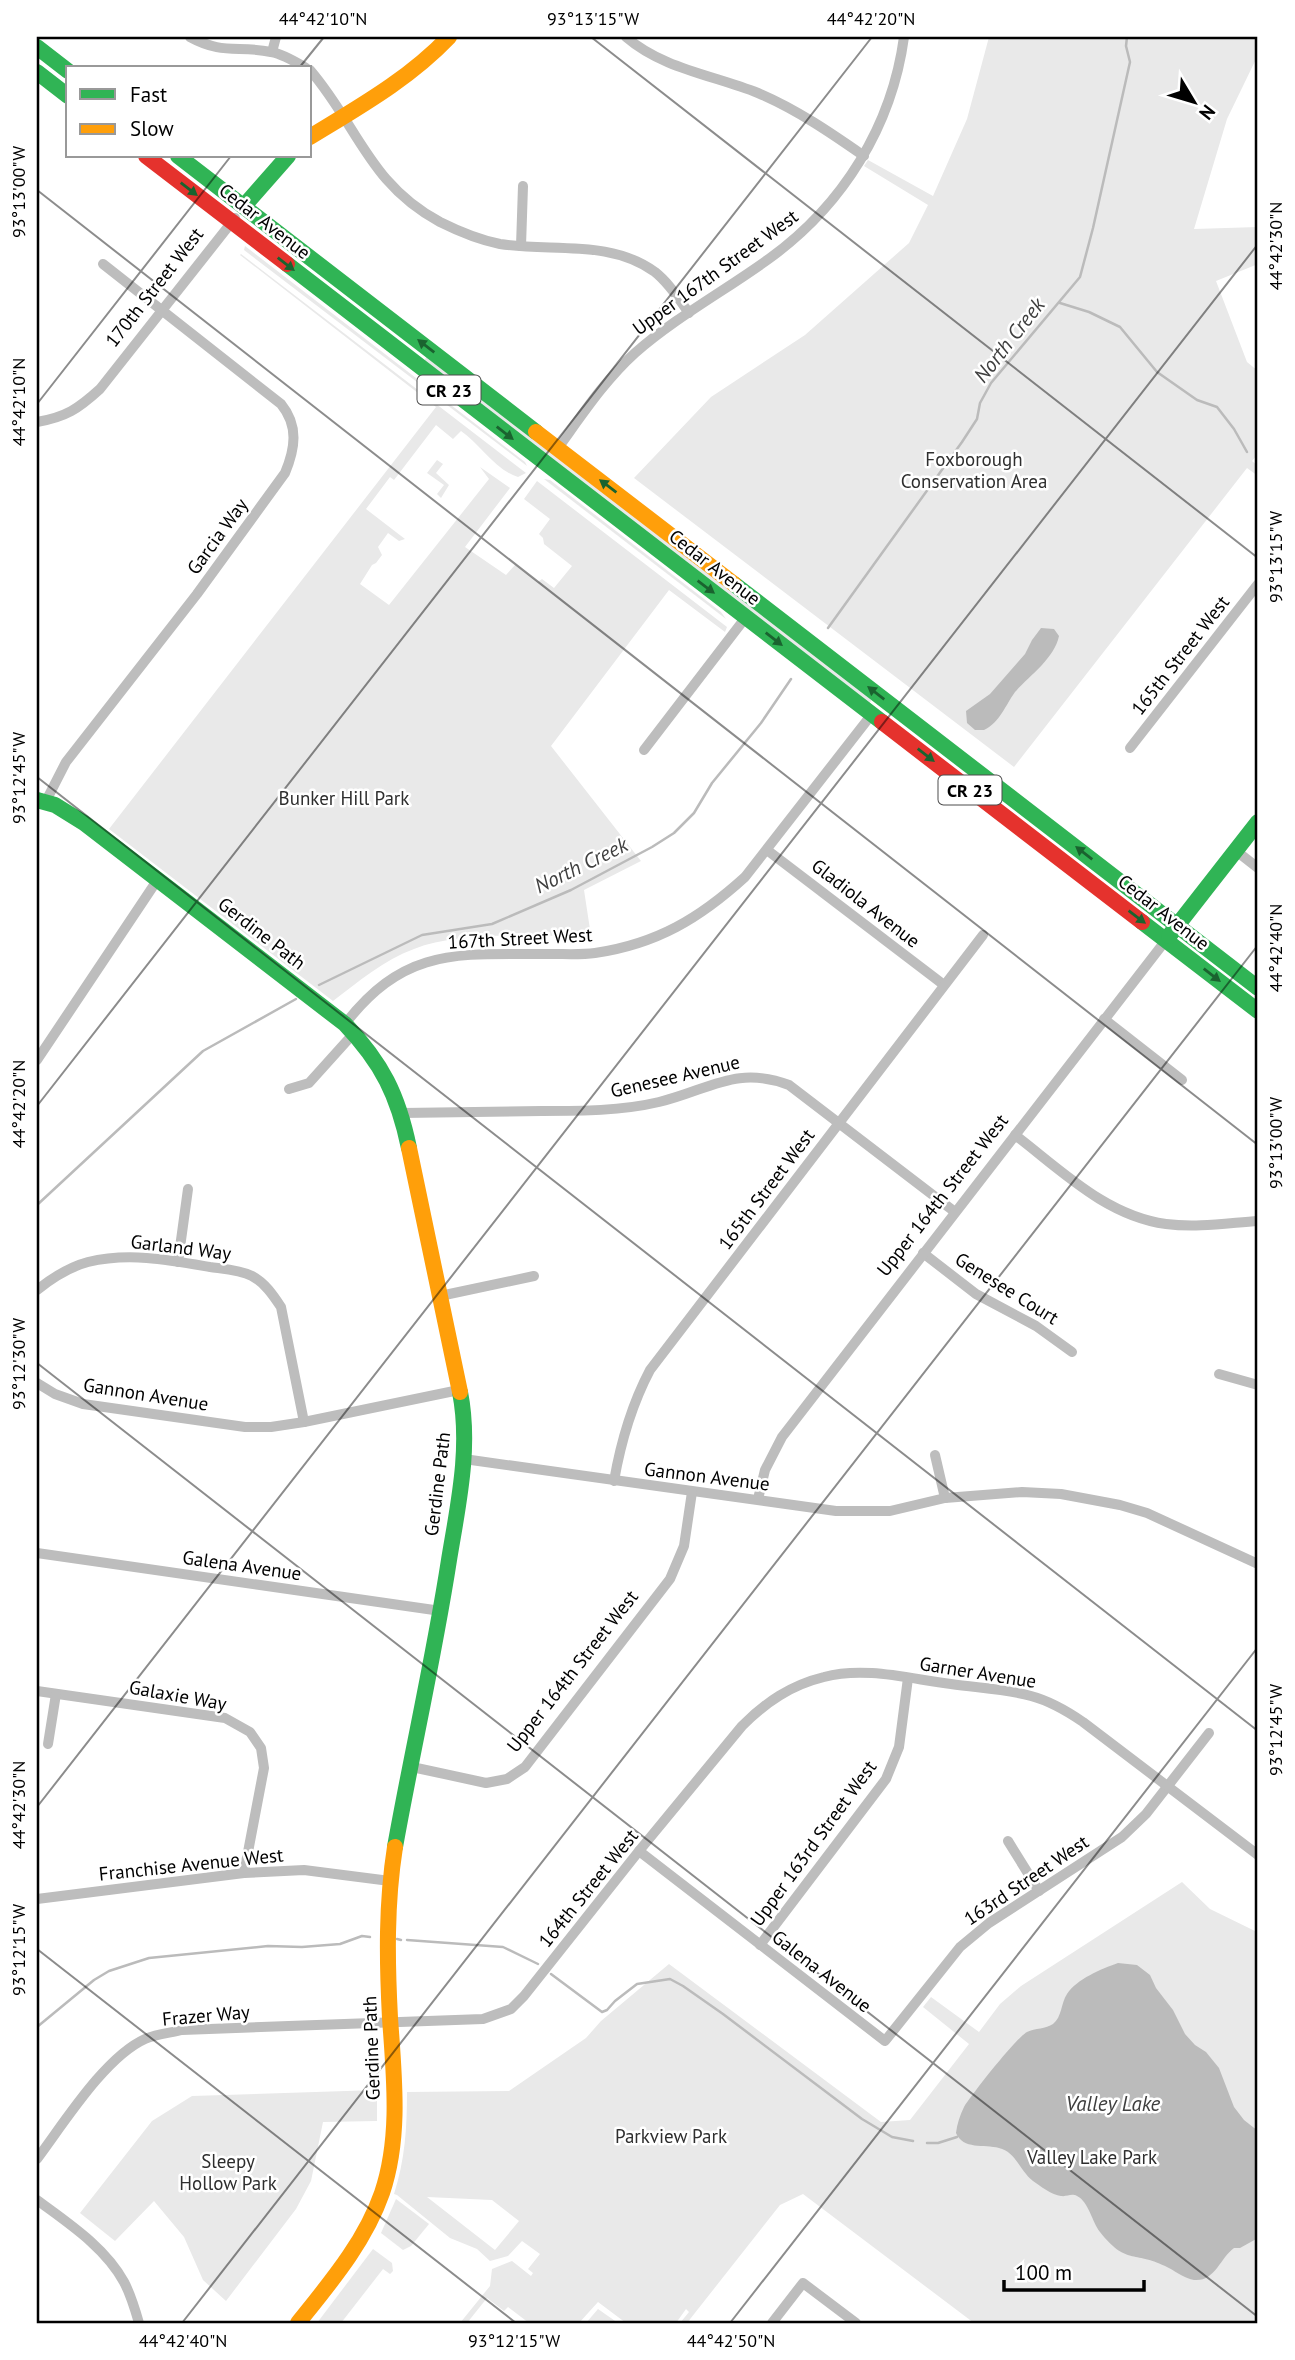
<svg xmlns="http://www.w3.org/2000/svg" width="1295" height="2360" viewBox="0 0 1295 2360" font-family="'PT Sans',sans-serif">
  <rect width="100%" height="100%" fill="#fff"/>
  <!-- green -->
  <g fill="#e9e9e9" fill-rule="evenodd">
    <path d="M989,37H1258V55L1227,119L1194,229L1258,227V264L1216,281L1247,362L1258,371V454L1252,461L1258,466V476L1247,468L1014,767L634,478L711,397L805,335L909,243L928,205L864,166L868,160L933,196L967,119Z"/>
    <path d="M245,246L525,462L527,466L244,250Z"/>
    <path d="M241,254L526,473L518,477C495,470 479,443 461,431L453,439L436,425L394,480L390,477L366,509L405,539L399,541L388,533L378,547L382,555L376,563L372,565L360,584L389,605L489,479L480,467L510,488L465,547L506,575L515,565L538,582L542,579L554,588L572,566L544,544L543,538L539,534L550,519L524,499L537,481L727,627L725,632L669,590L551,746L641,861L584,890L591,936C539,937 462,930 414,949C384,960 358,982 333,1001L109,829L436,407L240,255Z"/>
    <path d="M427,356L873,698L869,704L424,361Z"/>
    <path d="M437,460L443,464L436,473L449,485L441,498L437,494L444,485L427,473Z"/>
    <path d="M544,479L550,480L721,612L726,619Z"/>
    <path d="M1182,1882L1210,1909L1257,1932L1258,1930V2323H974L803,2194L780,2205L687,2323H680L689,2312L686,2309L676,2323H626L598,2302L579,2323H529L508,2307L504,2311L487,2298L467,2323H460L490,2286L492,2269L512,2261L531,2276L533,2273L528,2269L540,2254L522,2241L508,2256L490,2261L477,2249L450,2238L397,2195L394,2194C405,2160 407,2128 407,2092L509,2091L586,2038L601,2021L669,1964L881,2122L910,2120L969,2044L923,2007L931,1997L979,2032L1000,2004L1021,1986ZM427,2197L492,2200L519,2221L495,2250Z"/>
    <path d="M377,2090V2121L323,2122L311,2181L296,2209L226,2301L203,2280L184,2237L154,2201L115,2241L80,2213L152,2121L192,2096Z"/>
    <path d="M396,2199L429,2224L411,2246L403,2250L381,2233Z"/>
    <path d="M373,2249L392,2263L393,2271L390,2274L383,2269L341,2323H317Z"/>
    <path d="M598,2309L618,2323H586Z"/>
  </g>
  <!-- water -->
  <g fill="#bbb">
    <path d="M1041,628L1054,629L1059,636C1054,659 1030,675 1015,692C1005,706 1000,722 984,730H975L967,723L966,711L990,694L1025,654L1032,640Z"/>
    <path d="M1118,1963L1137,1965L1150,1975L1156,1988L1173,2010L1185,2034L1195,2045L1206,2052L1219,2068L1234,2107L1244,2120L1258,2131V2238L1240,2248H1234C1220,2258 1215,2282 1194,2280C1183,2278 1174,2270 1165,2266C1134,2251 1126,2265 1100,2232C1092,2222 1089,2202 1077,2196C1071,2193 1067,2197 1061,2196C1052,2195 1040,2186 1033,2181C1020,2171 1016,2152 999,2148C984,2144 963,2150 956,2133C957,2124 960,2115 964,2107C972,2094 1016,2038 1027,2032C1035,2028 1046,2029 1053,2024C1062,2017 1061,2003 1067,1994C1077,1979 1101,1969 1118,1963Z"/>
  </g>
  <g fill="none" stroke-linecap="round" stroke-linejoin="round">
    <!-- stream -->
    <g stroke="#bbb" stroke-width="2.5">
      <path d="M1060,303L1089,312L1120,327L1157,372L1197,400L1217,407L1234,429L1247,452"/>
      <path d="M828,628L962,442L977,419L980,403L991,383L1080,277L1093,228L1130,62L1126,46L1127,37"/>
      <path d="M319,985L422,935L492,924L571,890L652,847L674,833L694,813L712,783L761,723L791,679"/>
      <path d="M37,1205L203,1051L296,999"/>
      <path d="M397,1939L401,1940"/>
      <path d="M407,1940L503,1947L538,1964"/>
      <path d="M551,1974L602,2012L607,2010L615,2001L637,1984L670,1979L683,1986L723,2014L862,2119L892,2137L913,2141"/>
      <path d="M37,2027L94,1980L109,1971L149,1958L268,1946L302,1947L340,1944L362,1936L370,1937"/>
      <path d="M927,2143H938L957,2137"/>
    </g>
    <!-- street -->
    <g stroke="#bdbdbd" stroke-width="10">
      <path d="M190,37C223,55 238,45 271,52C283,54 296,62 306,68"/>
      <path d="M626,37C663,69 713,75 758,93C796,109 831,133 864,156"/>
      <path d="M272,52L276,37"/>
      <path d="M310,70C358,126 369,184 440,222C458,231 480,240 500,244C551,252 610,239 655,272C669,283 679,299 689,313"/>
      <path d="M521,246L523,186"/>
      <path d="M37,422C66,417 78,409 100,389L235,218"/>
      <path d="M558,448C582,415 605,380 635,353C676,317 726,290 770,258C843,205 892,126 904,37"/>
      <path d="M1130,748L1258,584"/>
      <path d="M644,750L746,617"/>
      <path d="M46,801L66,762L197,594L285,473C295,449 299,426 281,404L103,264"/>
      <path d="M767,850L944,985"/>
      <path d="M1235,850L1258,868"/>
      <path d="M1104,1019L1182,1080"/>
      <path d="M345,1024C407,944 461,955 552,954C566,954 581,955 595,953C657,944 700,918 745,877L872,714"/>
      <path d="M37,1060L158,879"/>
      <path d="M289,1089L309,1083L354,1033"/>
      <path d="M402,1113C448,1112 495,1112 542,1111C581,1111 621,1111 659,1102C709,1090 736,1065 789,1085L955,1212"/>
      <path d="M1015,1135C1061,1170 1106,1216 1166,1224C1197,1228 1228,1223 1258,1221"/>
      <path d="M923,1253L976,1294L1036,1326L1072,1352"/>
      <path d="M178,1262L188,1189"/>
      <path d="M37,1290C52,1278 69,1267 88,1262C129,1252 170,1260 210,1267C224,1269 240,1270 252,1276C265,1283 273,1295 281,1307L304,1422"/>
      <path d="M440,1296L534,1276"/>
      <path d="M1219,1374L1258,1385"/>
      <path d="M37,1383L55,1394L83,1404L245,1427H271L304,1422L459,1390"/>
      <path d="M935,1455L945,1498"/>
      <path d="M464,1459L836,1511H890L945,1498L1022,1492L1061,1494L1120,1505L1147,1513L1258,1564"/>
      <path d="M614,1481C621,1441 631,1406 650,1370L983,935"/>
      <path d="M758,1499L765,1470L782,1437L1166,940"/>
      <path d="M37,1553L441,1611"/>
      <path d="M37,1691L225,1718L250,1732L261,1748L264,1768L244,1873"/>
      <path d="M48,1744L56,1694"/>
      <path d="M412,1767L486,1783L507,1779L525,1767L670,1579L684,1546L692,1492"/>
      <path d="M1008,1841L1039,1891"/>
      <path d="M639,1851L885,2041L960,1947L989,1923L1122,1837L1146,1814L1209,1733"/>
      <path d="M37,1899L244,1873L304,1870L390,1881"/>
      <path d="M760,1945L886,1779L899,1747L908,1678"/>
      <path d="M37,2159C64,2123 105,2057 145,2039C156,2034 170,2033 182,2030L483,2019L511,2009L524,1996L639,1851L742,1726C766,1702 791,1685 824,1677C865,1666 910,1679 951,1684C978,1688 1006,1689 1031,1696C1050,1701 1067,1711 1083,1722L1258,1855"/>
      <path d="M37,2200C68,2223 105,2247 124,2282C131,2295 135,2309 139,2323"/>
      <path d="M772,2323L803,2283L856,2323"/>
    </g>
    <!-- fast -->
    <g stroke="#30b455" stroke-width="16">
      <path d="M37,47L68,71"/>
      <path d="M37,72L68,96"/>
      <path d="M178,156L536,432"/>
      <path d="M244,206L288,156"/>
      <path d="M287,264L882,722"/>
      <path d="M734,584L1258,988"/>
      <path d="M37,800L55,805L84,823L345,1024C382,1063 398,1095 409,1148"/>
      <path d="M1142,922L1258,1011"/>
      <path d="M1169,936L1258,822"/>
      <path d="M395,1847C412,1752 434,1657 449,1560C458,1505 471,1448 460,1392"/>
    </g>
    <!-- slow -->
    <g stroke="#ff9f0a" stroke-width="16">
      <path d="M310,137C359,107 409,79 449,37"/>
      <path d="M536,432L734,584"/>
      <path d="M409,1148L460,1392"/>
      <path d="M298,2323C330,2283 365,2242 382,2193C401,2137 394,2076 390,2018C387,1961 386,1904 395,1847"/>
    </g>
    <!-- jam -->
    <g stroke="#e5322d" stroke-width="16">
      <path d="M146,156L287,264"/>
      <path d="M882,722L1142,922"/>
    </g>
  </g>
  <!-- one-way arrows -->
  <defs><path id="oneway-solid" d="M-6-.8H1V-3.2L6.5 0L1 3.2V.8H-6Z" transform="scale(1.75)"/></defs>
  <g fill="#1a632f">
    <use href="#oneway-solid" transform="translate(189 189) rotate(38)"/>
    <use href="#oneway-solid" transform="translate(286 264) rotate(38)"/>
    <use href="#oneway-solid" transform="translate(426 346) rotate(-142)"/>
    <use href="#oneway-solid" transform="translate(505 433) rotate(38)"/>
    <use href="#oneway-solid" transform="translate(608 486) rotate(-143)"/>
    <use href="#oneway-solid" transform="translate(706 587) rotate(37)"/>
    <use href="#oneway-solid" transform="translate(774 639) rotate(38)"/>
    <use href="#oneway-solid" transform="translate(876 693) rotate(-142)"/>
    <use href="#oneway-solid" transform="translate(926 755) rotate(38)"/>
    <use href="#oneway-solid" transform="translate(1084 853) rotate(-142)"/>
    <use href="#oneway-solid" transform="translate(1137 917) rotate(37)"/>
    <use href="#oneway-solid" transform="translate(1212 975) rotate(38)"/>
  </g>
  <!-- ticks -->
  <path fill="none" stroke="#000" stroke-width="2" stroke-opacity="0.45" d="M591,37L1258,558M299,68L324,37M37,190L1258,1145M37,404L231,156M37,777L1258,1731M37,1106L872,37M37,1363L1258,2317M37,1807L1258,244M37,1949L516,2323M182,2323L1258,945M730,2323L1258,1647"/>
  <g text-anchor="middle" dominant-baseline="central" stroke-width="5" stroke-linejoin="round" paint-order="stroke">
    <!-- shield labels -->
    <g fill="#fff" stroke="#4c4c4c" stroke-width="2">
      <rect x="417.5" y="375.5" width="63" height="29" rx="5"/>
      <rect x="938.5" y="775.5" width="63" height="29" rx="5"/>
    </g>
    <g font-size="18" font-weight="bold" fill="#000">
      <text x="449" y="390">CR 23</text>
      <text x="970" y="790">CR 23</text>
    </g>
    <!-- street labels -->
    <g font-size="19" fill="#000" stroke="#fff">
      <text transform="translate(265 221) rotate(38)">Cedar Avenue</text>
      <text transform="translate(715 272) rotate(-36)">Upper 167th Street West</text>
      <text transform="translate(154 287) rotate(-52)">170th Street West</text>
      <text transform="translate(217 536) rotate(-54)">Garcia Way</text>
      <text transform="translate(715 567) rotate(38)">Cedar Avenue</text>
      <text transform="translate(1180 655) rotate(-52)">165th Street West</text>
      <text transform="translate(866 903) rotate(38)">Gladiola Avenue</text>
      <text transform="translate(1164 912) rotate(38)">Cedar Avenue</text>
      <text transform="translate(262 933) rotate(38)">Gerdine Path</text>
      <text transform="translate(520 938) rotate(-3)">167th Street West</text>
      <text transform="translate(675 1076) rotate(-13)">Genesee Avenue</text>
      <text transform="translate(766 1189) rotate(-53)">165th Street West</text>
      <text transform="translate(942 1195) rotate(-52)">Upper 164th Street West</text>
      <text transform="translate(181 1247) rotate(7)">Garland Way</text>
      <text transform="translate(1007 1288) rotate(32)">Genesee Court</text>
      <text transform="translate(146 1394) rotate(9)">Gannon Avenue</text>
      <text transform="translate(707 1476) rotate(7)">Gannon Avenue</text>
      <text transform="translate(437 1484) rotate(-83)">Gerdine Path</text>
      <text transform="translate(242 1565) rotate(8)">Galena Avenue</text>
      <text transform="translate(572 1671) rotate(-52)">Upper 164th Street West</text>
      <text transform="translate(978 1672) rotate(9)">Garner Avenue</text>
      <text transform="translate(178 1695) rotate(10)">Galaxie Way</text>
      <text transform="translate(813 1843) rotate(-54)">Upper 163rd Street West</text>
      <text transform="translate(191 1864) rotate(-6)">Franchise Avenue West</text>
      <text transform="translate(1026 1880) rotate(-34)">163rd Street West</text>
      <text transform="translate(588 1888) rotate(-51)">164th Street West</text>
      <text transform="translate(822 1971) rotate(38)">Galena Avenue</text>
      <text transform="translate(206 2015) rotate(-5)">Frazer Way</text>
      <text transform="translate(371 2048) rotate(-92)">Gerdine Path</text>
    </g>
    <!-- park labels -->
    <g font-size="19" fill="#2e2e2e" stroke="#fff">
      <text x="974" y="459">Foxborough<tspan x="974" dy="22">Conservation Area</tspan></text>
      <text x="344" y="798">Bunker Hill Park</text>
      <text x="671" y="2136">Parkview Park</text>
      <text x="1092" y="2157">Valley Lake Park</text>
      <text x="228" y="2161">Sleepy<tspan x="228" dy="22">Hollow Park</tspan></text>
    </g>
    <!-- water labels -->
    <g font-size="21" font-style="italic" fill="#3f3f3f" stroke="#fff">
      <text transform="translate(1009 340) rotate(-52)">North Creek</text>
      <text transform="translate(581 865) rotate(-26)">North Creek</text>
      <text x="1113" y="2103">Valley Lake</text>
    </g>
  </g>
  <!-- border -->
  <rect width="1295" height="2360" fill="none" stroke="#ffffff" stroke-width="77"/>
  <!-- legend -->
  <rect x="66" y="66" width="245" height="91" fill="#ffffff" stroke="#999999" stroke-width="2"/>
  <rect x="80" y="89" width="35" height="10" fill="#30b455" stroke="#999999" stroke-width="2"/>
  <text x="130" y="102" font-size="21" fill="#000000">Fast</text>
  <rect x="80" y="124" width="35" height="10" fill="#ff9f0a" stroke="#999999" stroke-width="2"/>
  <text x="130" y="136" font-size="21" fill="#000000">Slow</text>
  <!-- north arrow -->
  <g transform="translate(1194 102) rotate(128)" stroke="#ffffff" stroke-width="5" paint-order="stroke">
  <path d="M0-5L12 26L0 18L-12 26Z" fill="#000000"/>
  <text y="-10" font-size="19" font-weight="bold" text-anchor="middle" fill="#000000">N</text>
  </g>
  <!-- scale -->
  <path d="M1004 2280v10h140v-10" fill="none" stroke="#000000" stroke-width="3.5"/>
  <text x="1015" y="2280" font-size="21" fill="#000000" stroke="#ffffff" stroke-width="5" paint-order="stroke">100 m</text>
  <rect x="38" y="38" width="1218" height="2284" fill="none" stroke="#000" stroke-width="2.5"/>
  <g font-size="18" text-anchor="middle" fill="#000">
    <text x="323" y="25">44°42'10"N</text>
    <text x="593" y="25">93°13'15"W</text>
    <text x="871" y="25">44°42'20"N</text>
    <text transform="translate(19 192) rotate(-90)" y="6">93°13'00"W</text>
    <text transform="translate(1276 246) rotate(-90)" y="6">44°42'30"N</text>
    <text transform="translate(19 402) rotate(-90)" y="6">44°42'10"N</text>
    <text transform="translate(1276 557) rotate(-90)" y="6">93°13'15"W</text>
    <text transform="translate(19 778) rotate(-90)" y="6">93°12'45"W</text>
    <text transform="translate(1276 948) rotate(-90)" y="6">44°42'40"N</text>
    <text transform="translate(19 1104) rotate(-90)" y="6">44°42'20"N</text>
    <text transform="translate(1276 1143) rotate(-90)" y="6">93°13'00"W</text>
    <text transform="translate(19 1364) rotate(-90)" y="6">93°12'30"W</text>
    <text transform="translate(1276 1730) rotate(-90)" y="6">93°12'45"W</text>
    <text transform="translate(19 1805) rotate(-90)" y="6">44°42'30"N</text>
    <text transform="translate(19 1950) rotate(-90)" y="6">93°12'15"W</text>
    <text x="183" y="2347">44°42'40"N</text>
    <text x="514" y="2347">93°12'15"W</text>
    <text x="731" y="2347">44°42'50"N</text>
  </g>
</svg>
